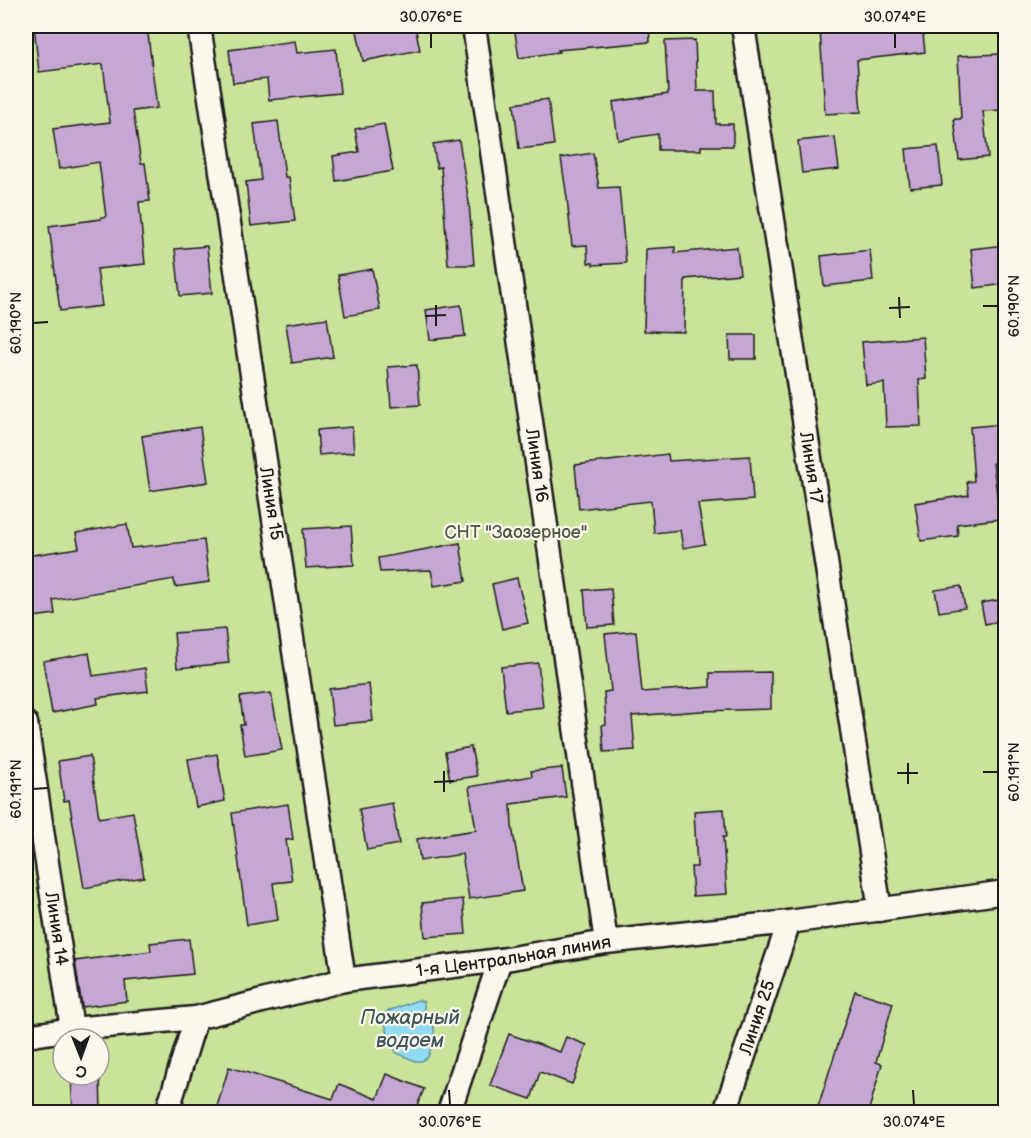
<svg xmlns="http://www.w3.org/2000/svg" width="1031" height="1138" viewBox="0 0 1031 1138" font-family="'Balsamiq Sans',sans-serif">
  <rect width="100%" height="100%" fill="#ebdfe4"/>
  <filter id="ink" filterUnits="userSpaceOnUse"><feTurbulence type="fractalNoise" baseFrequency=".0167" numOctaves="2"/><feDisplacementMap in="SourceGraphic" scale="12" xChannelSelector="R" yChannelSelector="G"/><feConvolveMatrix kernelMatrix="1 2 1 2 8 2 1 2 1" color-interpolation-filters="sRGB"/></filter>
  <g filter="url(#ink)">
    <!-- green -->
    <path fill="#c9e39a" stroke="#72805b" stroke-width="1.5" fill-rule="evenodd" d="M26,26H1005V1112H26ZM63,1039H99V1075H63Z"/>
    <!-- water -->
    <path fill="#91dbf2" stroke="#628f9c" stroke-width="1.5" d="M418,1000L424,1002V1010C439,1026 435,1038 428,1057L422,1061H415L397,1053L391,1044L383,1017L388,1011Z"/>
    <!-- building -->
    <g fill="#c6a7d3" stroke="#1c1c1c" stroke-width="1.5">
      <path d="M34,26H147L157,108L133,111L141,163H145L150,201L139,202L145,264L97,269L102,306L60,311L49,226L101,219V217H106L99,162L59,169L53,129L110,122L103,64L39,72Z"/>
      <path d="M356,26H415L420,50L363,61Z"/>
      <path d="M514,26H649L650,42L558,50L559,52L519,58Z"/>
      <path d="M879,26H922L925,52L857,60L861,112L825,114L820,29Z"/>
      <path d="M695,40L697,91H715L716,124H733V146H701V150H658V134L618,140L613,102L668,94L665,41Z"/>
      <path d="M295,41L297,53L336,49L340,93L269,100L267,79L233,83L229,50Z"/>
      <path d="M1000,54L1003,110L983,111L988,157L959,160L954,119H961L958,56Z"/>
      <path d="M548,99L554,145L519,149L514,104Z"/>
      <path d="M278,121L285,177H289L295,221L251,226L246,182L261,180L254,124Z"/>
      <path d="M384,124L393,171L336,181L333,156L359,152L355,129Z"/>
      <path d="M835,137L839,169L802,173L798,141Z"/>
      <path d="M459,140L469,203L474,265H448L441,167L437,168L433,144Z"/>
      <path d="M938,146L942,185L910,188L906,149Z"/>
      <path d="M593,153L599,188L619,187L626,263L593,265V263H588L587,245L572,246L567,198L561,158Z"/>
      <path d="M1005,245V284L975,288L971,249Z"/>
      <path d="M207,246L212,293L180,296L175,249Z"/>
      <path d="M675,247V253L737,247L740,274L685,279L684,332L644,331L646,249Z"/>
      <path d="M870,250L873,281L824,286L821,256Z"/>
      <path d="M372,269L380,310L345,316L338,275Z"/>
      <path d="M461,305L465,336L430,340L426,310Z"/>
      <path d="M327,318L333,357L292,363L286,324Z"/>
      <path d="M729,335H756V359H730Z"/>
      <path d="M923,337L926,379L919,380L921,426L886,427L884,383L866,385L862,342Z"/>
      <path d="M417,365L420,405L391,407L388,367Z"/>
      <path d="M1005,424V462L993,463L1000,519L957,524L958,536L921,541L915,503L969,495L967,482L974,481L970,427Z"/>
      <path d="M200,427L208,482L150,491L142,436Z"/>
      <path d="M352,427L354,452L319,455L317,430Z"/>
      <path d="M668,454L669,461L750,456L753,500L698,504L705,544L683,548L680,530L654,533L651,501L579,509L575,465Z"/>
      <path d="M127,524L131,548L204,540L209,582L175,587L174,579L53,600L55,614L26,618V556L79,548L76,533Z"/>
      <path d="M351,526L354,565L306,568L303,529Z"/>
      <path d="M460,543L466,581L434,586L431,570L380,572L378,558Z"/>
      <path d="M517,578L528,623L502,629L492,584Z"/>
      <path d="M961,586L965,608L939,612L935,590Z"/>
      <path d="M611,588L614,625L587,627L584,590Z"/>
      <path d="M1005,599V620L985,624L981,603Z"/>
      <path d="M225,629L229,663L177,668L174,633Z"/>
      <path d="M636,631L642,692L710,687V673L771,672V709L701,711L632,716L635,750L604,752L602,725L606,724L604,692L611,691L605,634Z"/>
      <path d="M89,653L93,676L145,668L148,691L97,698L98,704L52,713L43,661Z"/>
      <path d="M538,663L543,707L506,711L501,667Z"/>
      <path d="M369,684L373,721L333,725L329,689Z"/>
      <path d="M271,693L282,750L245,756L240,725H244L240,697Z"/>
      <path d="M471,747L477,776L450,780L445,752Z"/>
      <path d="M217,754L225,801L196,807L188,759Z"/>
      <path d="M90,756L99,818L133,812L144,877L84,888L69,800L64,801L58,761Z"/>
      <path d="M562,768L566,797L511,804L512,826L523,891L469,899L462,854L420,861L417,839L476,830L469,787L532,776L531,771Z"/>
      <path d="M392,803L399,844L367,850L359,809Z"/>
      <path d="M288,804L293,839L286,840L292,881L273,883L278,920L247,925L232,813Z"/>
      <path d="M724,809L726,837H723L727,894L693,896L691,867H697L694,811Z"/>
      <path d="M463,899L466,934L425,937L422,903Z"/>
      <path d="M189,939L193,974L125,981L127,1001L82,1007L75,961L151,951L150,943Z"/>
      <path d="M855,991L893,1003L876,1062L882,1064L868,1113H816Z"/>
      <path d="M509,1034L560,1052L566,1037L587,1045L572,1084L540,1072L531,1099L490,1085Z"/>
      <path d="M229,1067L333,1099L339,1084L377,1099L387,1074L424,1089L414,1113H215Z"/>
      <path d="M100,1076L101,1111L73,1112L71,1077Z"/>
    </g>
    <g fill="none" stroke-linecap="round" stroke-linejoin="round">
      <defs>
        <g id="street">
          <path id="s1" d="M199,26L344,980"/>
          <path id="s2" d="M474,26L606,942"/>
          <path id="s3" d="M743,26L880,910"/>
          <path id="s4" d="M26,723L72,1029"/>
          <path id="s5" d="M26,1036L72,1029L196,1018L344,980L500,960L606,942L789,922L1006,892"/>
          <path d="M167,1112L196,1018"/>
          <path d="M449,1112L500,960"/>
          <path id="s6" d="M725,1112L789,922"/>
        </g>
      </defs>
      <!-- street casing -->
      <use href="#street" stroke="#1c1c1c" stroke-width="27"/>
      <!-- street -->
      <use href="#street" stroke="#fbf7ec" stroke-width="22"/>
    </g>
  </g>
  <!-- ticks -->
  <path fill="none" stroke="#1c1c1c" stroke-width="2" d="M431,33V48M895,33V48M899,297L900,318M436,305V326M983,306H998M889,308L910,307M425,316L446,315M33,323L48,322M908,763V784M444,771V792M983,772H998M897,773H918M434,782L454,781M33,789L48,788M449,1090L450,1105M913,1090L914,1105"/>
  <g text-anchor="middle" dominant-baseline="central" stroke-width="4.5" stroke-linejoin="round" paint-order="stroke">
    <!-- street labels -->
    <g font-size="18" fill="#1c1c1c" stroke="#fbf7ec">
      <text stroke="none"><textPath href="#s2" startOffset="444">Линия 16</textPath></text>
      <text stroke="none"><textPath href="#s3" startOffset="447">Линия 17</textPath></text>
      <text stroke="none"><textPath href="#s1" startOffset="483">Линия 15</textPath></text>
      <text stroke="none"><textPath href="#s4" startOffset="208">Линия 14</textPath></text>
      <text stroke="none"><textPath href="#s5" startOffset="495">1-я Центральная линия</textPath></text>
      <text stroke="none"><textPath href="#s6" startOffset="100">Линия 25</textPath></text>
    </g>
    <!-- park labels -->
    <g font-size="18" fill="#505842" stroke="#fbf7ec">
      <text x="516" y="532">СНТ "Заозерное"</text>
    </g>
    <!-- water labels -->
    <g font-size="20" font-style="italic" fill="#3f555c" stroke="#fbf7ec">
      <text x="410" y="1018">Пожарный<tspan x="410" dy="23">водоем</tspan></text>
    </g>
  </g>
  <!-- margin -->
  <rect width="1031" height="1138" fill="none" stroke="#fbf7ec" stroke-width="66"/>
  <!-- north arrow -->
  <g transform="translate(81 1057) rotate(179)"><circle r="28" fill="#fbf7ec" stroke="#a29f99" stroke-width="1.5"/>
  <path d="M0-4.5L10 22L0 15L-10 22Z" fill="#1c1c1c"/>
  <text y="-9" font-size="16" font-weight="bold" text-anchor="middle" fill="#1c1c1c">С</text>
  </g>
  <rect x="33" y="33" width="965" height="1072" fill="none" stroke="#1c1c1c" stroke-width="2"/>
  <g font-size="15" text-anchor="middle" fill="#1c1c1c">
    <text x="431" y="22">30.076°E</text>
    <text x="895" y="22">30.074°E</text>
    <text transform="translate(1014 306) rotate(-90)" y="5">60.190°N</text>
    <text transform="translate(16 323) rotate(-90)" y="5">60.190°N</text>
    <text transform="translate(1014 772) rotate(-90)" y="5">60.191°N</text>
    <text transform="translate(16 789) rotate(-90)" y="5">60.191°N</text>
    <text x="450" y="1127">30.076°E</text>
    <text x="914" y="1127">30.074°E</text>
  </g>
</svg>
